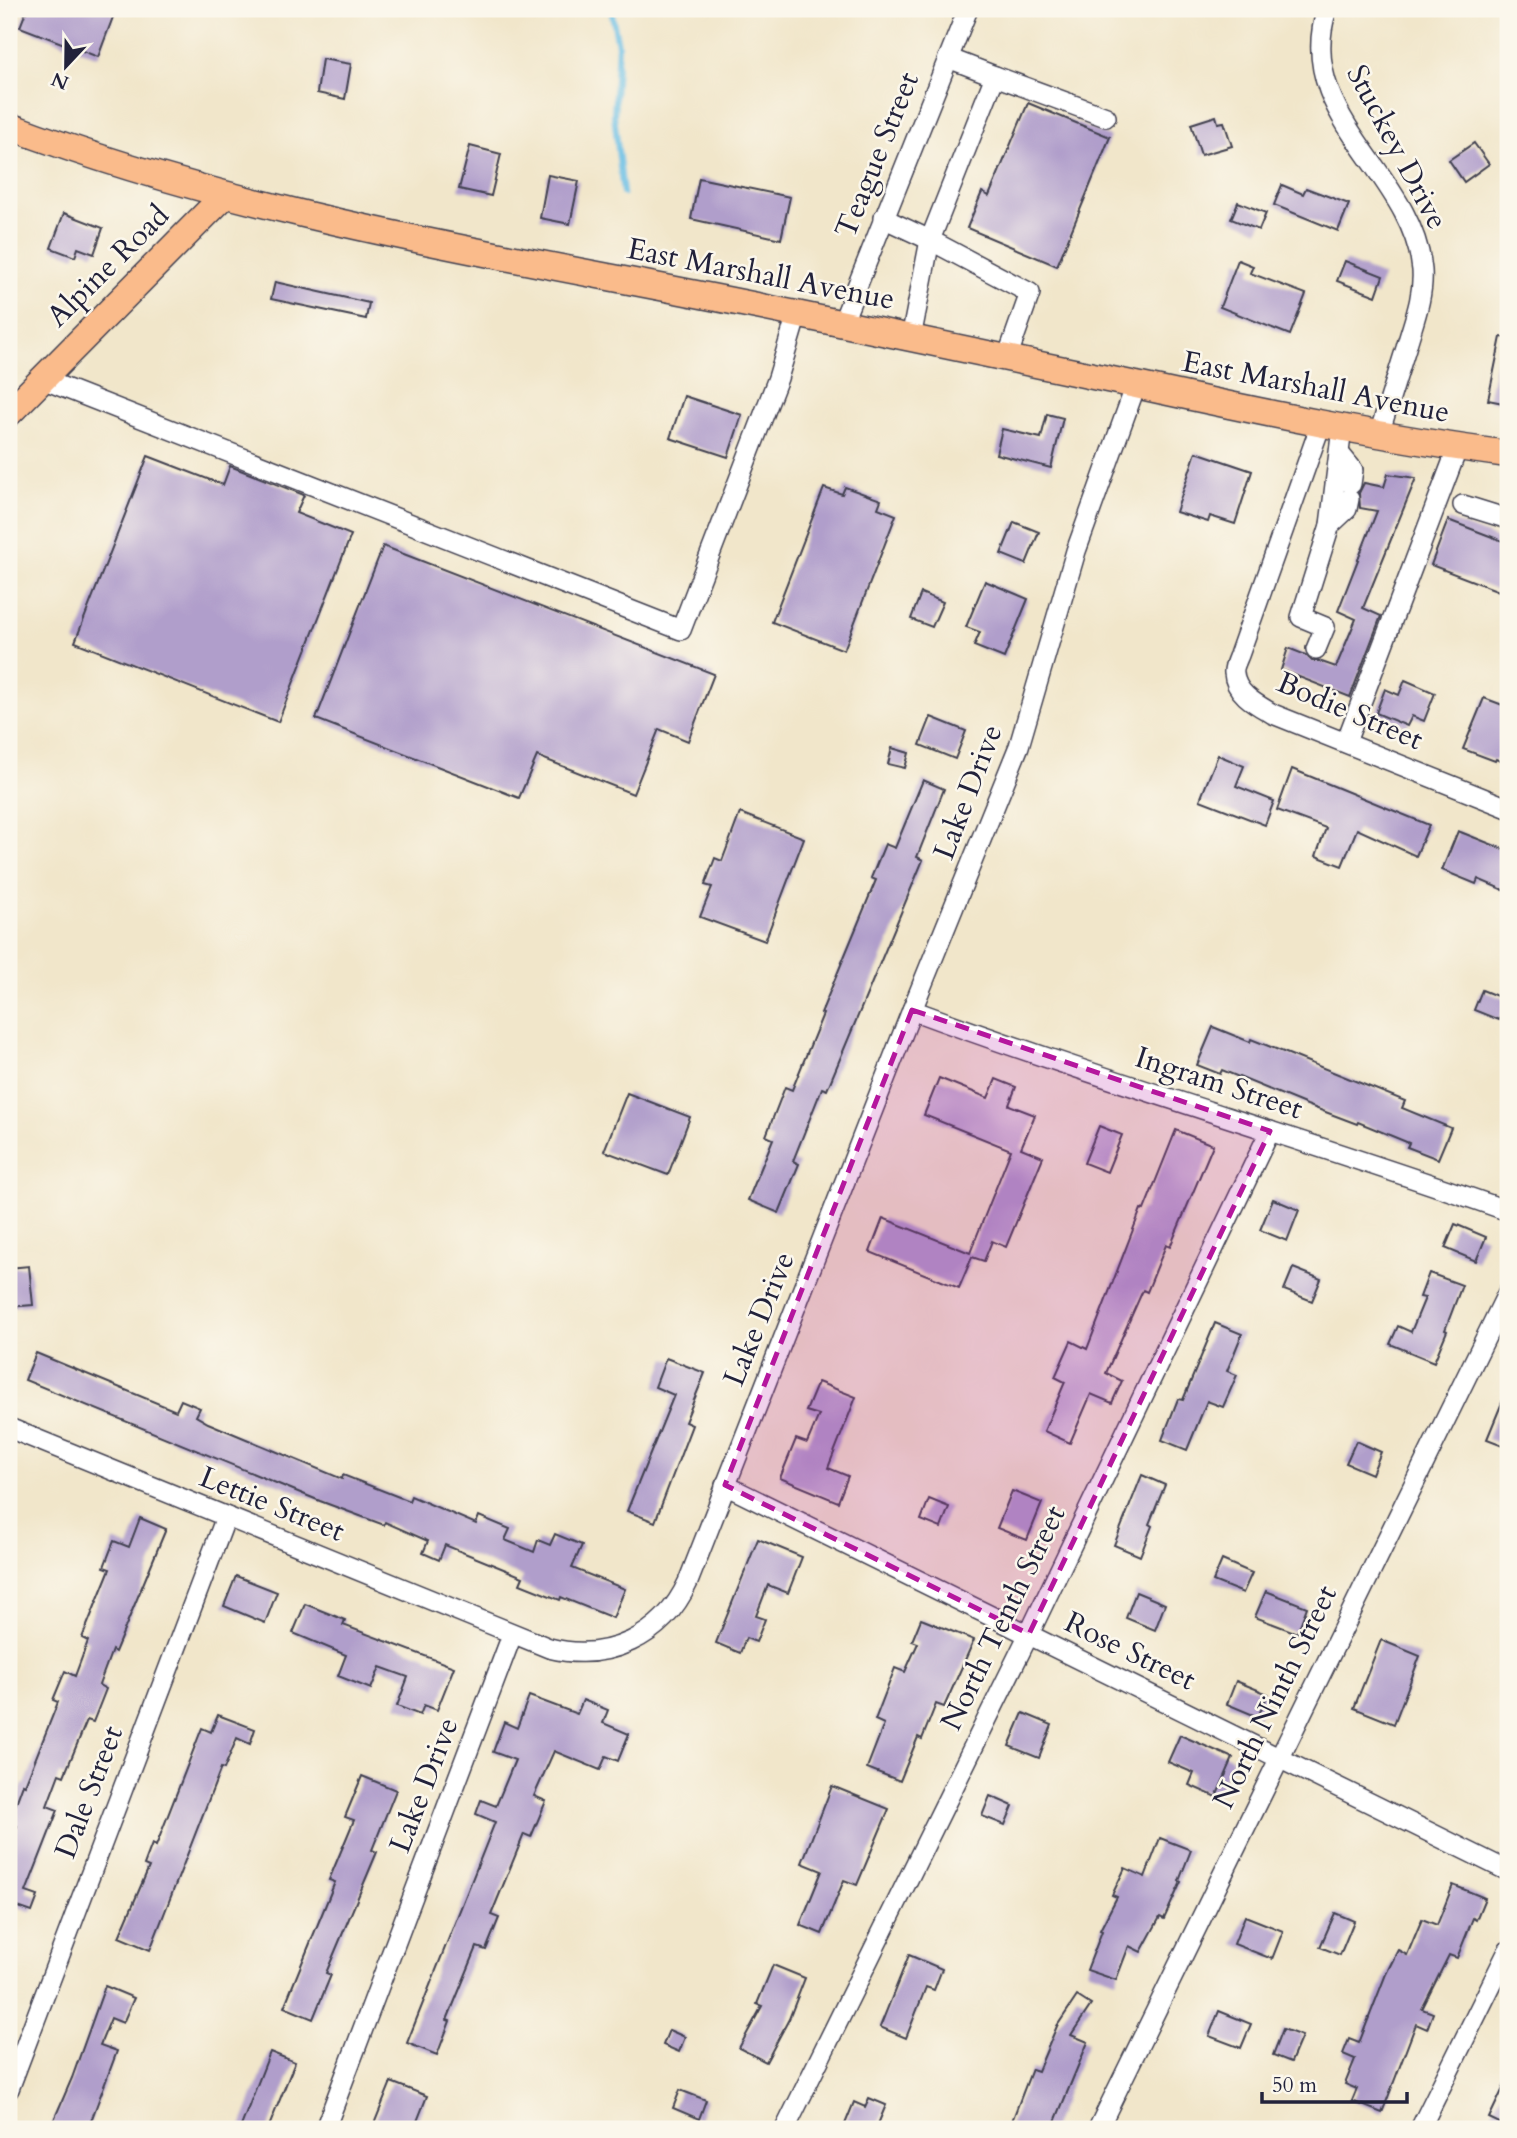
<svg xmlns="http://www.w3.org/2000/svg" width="1517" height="2138" viewBox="0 0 1517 2138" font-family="Cardo,serif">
  <rect width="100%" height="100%" fill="#fbf7ec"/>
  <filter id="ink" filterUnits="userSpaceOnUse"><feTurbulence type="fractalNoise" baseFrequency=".0143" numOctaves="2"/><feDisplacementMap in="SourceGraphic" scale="14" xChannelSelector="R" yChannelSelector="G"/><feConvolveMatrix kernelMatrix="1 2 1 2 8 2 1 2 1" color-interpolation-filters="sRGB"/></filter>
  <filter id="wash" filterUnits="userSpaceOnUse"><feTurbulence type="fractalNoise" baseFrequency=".00686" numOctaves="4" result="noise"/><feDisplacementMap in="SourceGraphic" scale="28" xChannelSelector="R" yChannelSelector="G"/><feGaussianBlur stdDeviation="1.57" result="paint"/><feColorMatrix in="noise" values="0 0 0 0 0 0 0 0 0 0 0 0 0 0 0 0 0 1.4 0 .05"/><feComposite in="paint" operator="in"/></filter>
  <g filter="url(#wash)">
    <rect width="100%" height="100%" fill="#f1e6ca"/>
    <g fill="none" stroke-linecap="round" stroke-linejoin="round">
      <!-- stream -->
      <path stroke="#67bee4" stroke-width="6" d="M611,9L618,45L614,115L623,193"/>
    </g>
    <g id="blocks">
      <!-- building -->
      <g fill="#b09ecb">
        <path d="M27,9H116L98,57L20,27Z"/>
        <path d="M322,59L351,64L345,99L317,93Z"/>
        <path d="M1028,103L1110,137L1057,266L967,228L982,192L989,196Z"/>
        <path d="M1216,116L1218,123L1224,122L1232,146L1201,155L1191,124Z"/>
        <path d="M1474,143L1489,164L1464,182L1449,160Z"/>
        <path d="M470,146L501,154L491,196L459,189Z"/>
        <path d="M548,175L579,181L570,224L540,218Z"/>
        <path d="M699,178L790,197L781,239L691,219Z"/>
        <path d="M1282,185L1303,194L1306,188L1349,204L1338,231L1274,205Z"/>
        <path d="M1238,202L1266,213L1259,230L1231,219Z"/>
        <path d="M64,213L103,228L94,254L78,248L75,257L51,248Z"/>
        <path d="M1238,260L1253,266L1250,273L1306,294L1290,335L1220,307Z"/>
        <path d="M1345,261L1383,276L1376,296L1337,281Z"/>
        <path d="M275,282L369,303L366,319L271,299Z"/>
        <path d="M1501,337L1508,338V404L1488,400Z"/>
        <path d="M684,396L742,415L728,457L670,438Z"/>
        <path d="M1047,414L1063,418L1051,468L996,454L1002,429L1041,438Z"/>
        <path d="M1196,452L1252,471L1235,524L1210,516L1208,522L1176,512Z"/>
        <path d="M148,456L223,485L230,466L304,495L296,513L351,535L278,722L75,642Z"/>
        <path d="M1388,474L1416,478L1363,608L1381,616L1350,697L1281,670L1288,648L1306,655L1312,661H1319L1336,667L1356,619L1338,611L1377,511L1360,508L1359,493L1364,483L1384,487Z"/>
        <path d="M845,487L881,500L878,508L896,515L844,650L772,622L824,488L842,494Z"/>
        <path d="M1448,520L1508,543V585L1503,583L1499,591L1431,565Z"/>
        <path d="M1014,522L1039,532L1026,564L1001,554Z"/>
        <path d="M383,546L714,674L688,741L659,729L633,794L537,756L519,798L316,719Z"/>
        <path d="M985,581L1028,599L1004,658L974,646L980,632L966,627Z"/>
        <path d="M921,593L943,602L932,627L911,619Z"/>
        <path d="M1405,680L1435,693L1424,721L1412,716L1407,726L1376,713L1385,689L1399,695Z"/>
        <path d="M1484,698L1508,707V764L1496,759L1495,761L1463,749Z"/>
        <path d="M931,717L966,731L955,759L920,745Z"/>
        <path d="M892,748L909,753L905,768L888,764Z"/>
        <path d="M1218,755L1244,766L1236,786L1274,801L1265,825L1200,800Z"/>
        <path d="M1292,769L1429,825L1416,856L1357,829L1342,866L1316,856L1326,828L1277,810Z"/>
        <path d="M923,780L944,789L917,857L923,860L827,1090L822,1088L793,1161L799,1164L779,1213L748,1200L773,1139L766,1136L785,1087L792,1090L823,1014L821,1013L876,880L871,878L885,844L895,848Z"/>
        <path d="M740,813L804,838L765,941L700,917L712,887L705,885L715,858L722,861Z"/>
        <path d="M1458,831L1508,851V892L1478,879L1476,884L1442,870Z"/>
        <path d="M1482,990L1507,1000L1499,1020L1474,1010Z"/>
        <path d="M1213,1027L1250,1042L1251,1039L1405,1101L1402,1108L1451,1128L1438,1159L1407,1147L1409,1143L1358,1122L1357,1124L1307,1105L1222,1070L1220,1074L1197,1065Z"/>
        <path d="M939,1078L988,1098L996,1079L1016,1087L1009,1105L1035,1115L1021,1148L1043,1157L1006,1247L992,1241L984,1261L972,1257L959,1288L870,1252L883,1218L970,1253L1011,1150L924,1115Z"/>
        <path d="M627,1093L690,1117L668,1175L604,1151Z"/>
        <path d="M1099,1126L1122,1135L1107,1172L1084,1163Z"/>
        <path d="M1176,1130L1213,1145L1170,1247L1166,1245L1147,1292L1143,1290L1106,1373L1122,1381L1112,1403L1091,1394L1070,1443L1044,1431L1065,1382L1055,1377L1071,1341L1087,1349L1141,1209L1144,1210Z"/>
        <path d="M1273,1199L1299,1210L1287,1241L1260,1230Z"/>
        <path d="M1455,1224L1486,1237L1476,1261L1445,1248Z"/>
        <path d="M29,1266L33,1305L9,1307V1268Z"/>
        <path d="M1293,1268L1321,1279L1312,1301L1284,1290Z"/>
        <path d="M1429,1273L1462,1285L1445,1330L1447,1331L1434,1362L1390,1344L1398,1326L1411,1332L1425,1298L1420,1297Z"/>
        <path d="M1215,1323L1242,1334L1227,1371L1237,1375L1223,1407L1207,1401L1187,1450L1162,1440L1178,1399L1183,1400Z"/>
        <path d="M36,1353L176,1411L181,1400L200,1408L196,1416L208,1423L342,1479L343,1475L409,1501L411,1496L476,1524L479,1516L510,1529L505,1540L534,1552L538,1540L550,1545L555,1534L582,1545L572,1568L625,1589L613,1618L561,1597L560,1600L520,1584L523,1577L445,1545L439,1560L423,1553L428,1541L385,1522L384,1525L320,1501L25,1380Z"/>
        <path d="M666,1358L705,1373L685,1422L692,1425L655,1522L627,1511L674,1395L655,1387Z"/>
        <path d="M818,1382L856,1397L828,1468L848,1476L838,1502L780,1478L796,1439L807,1443L819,1415L806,1411Z"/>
        <path d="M1508,1388V1447L1487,1439Z"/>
        <path d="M1356,1441L1381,1452L1372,1474L1346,1463Z"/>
        <path d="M1142,1475L1165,1485L1149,1524L1152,1526L1140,1556L1114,1545Z"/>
        <path d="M1012,1491L1042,1503L1027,1540L997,1528Z"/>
        <path d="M929,1499L949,1507L941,1528L921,1520Z"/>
        <path d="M140,1518L166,1529L115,1652L112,1650L99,1685L106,1689L93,1722L87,1720L64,1776L59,1774L47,1806L58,1810L26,1892L38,1896L32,1912L9,1904V1850L17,1826L9,1823V1804L15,1806L23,1784L25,1785L58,1702L53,1700L65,1671L75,1676L88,1641L82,1638L110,1569L104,1567L114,1541L129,1547Z"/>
        <path d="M758,1539L802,1557L788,1593L768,1585L756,1616L765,1619L756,1642L746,1638L740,1653L716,1643Z"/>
        <path d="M1222,1560L1252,1573L1243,1593L1213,1581Z"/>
        <path d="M236,1576L277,1592L265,1623L224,1606Z"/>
        <path d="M1266,1591L1307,1607L1297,1633L1255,1617Z"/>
        <path d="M1136,1592L1165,1604L1155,1630L1126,1618Z"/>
        <path d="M305,1604L345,1620L343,1625L454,1667L437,1710L424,1705L420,1715L397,1706L408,1677L380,1667L371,1689L338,1676L346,1655L293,1633Z"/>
        <path d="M921,1619L974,1640L944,1707L936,1704L922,1739L918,1737L900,1781L867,1768L884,1724L875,1720L895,1668L905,1672L918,1643L912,1641Z"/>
        <path d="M1381,1640L1420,1656L1394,1724L1354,1708Z"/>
        <path d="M1236,1681L1268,1694L1258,1717L1227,1704Z"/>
        <path d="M529,1696L577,1714L583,1700L608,1710L603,1723L629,1734L618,1761L606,1756L600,1770L554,1751L534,1796L546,1801L531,1837L524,1834L491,1915L499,1918L486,1950L477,1947L447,2020L450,2021L437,2055L407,2043L495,1822L476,1814L481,1800L496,1806L515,1760L493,1752L504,1722L517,1728Z"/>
        <path d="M1023,1713L1052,1725L1039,1758L1009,1746Z"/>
        <path d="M218,1715L255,1729L250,1744L237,1738L224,1769L221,1768L150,1950L119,1937L149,1867L144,1865L152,1844L156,1846L202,1728L211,1732Z"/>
        <path d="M1180,1735L1233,1758L1216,1797L1189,1785L1194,1773L1168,1762Z"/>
        <path d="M362,1776L396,1790L372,1850L377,1852L326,1973L331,1975L313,2019L284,2007L335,1882L329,1880L354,1820L345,1817Z"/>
        <path d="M832,1786L889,1809L857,1885L844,1880L822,1934L800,1925L822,1871L802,1863Z"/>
        <path d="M990,1796L1013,1806L1005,1825L982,1816Z"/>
        <path d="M1160,1838L1191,1850L1179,1881L1181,1882L1164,1919L1160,1917L1141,1952L1129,1946L1116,1980L1087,1970L1102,1931L1100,1930L1117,1897L1112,1895L1125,1868L1145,1877Z"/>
        <path d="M1453,1885L1485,1898L1476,1920L1473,1918L1457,1958L1449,1955L1422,2009L1433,2013L1427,2029L1416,2024L1382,2113L1352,2101L1357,2089L1345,2084L1355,2059L1343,2054L1349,2039L1359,2043L1386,1974L1398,1950L1407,1955L1422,1919L1437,1925Z"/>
        <path d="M1335,1913L1354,1921L1340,1955L1320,1947Z"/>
        <path d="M1245,1916L1283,1931L1272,1959L1234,1944Z"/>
        <path d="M909,1955L942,1969L934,1990L926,1987L906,2038L880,2027Z"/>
        <path d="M773,1965L805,1978L789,2019L766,2062L739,2048L762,2006L757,2004Z"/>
        <path d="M105,1986L134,1998L123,2023L111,2018L100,2045L117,2051L88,2129H50L72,2078Z"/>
        <path d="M1077,1996L1091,2005L1071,2035L1088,2042L1052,2129H1009L1032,2069L1038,2071L1057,2026Z"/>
        <path d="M1219,2011L1251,2024L1241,2048L1209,2036Z"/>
        <path d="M1283,2029L1302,2036L1291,2062L1273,2055Z"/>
        <path d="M669,2030L685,2037L679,2052L663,2045Z"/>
        <path d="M270,2052L295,2062L268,2129H240Z"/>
        <path d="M1508,2078V2127L1489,2118Z"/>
        <path d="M391,2082L427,2096L414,2129H372Z"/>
        <path d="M680,2090L706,2100L699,2119L673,2108Z"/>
        <path d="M869,2098L886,2105L876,2129H843L854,2102L865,2107Z"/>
      </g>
    </g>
  </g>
  <g filter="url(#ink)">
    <use href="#blocks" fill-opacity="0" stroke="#413f50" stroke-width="2"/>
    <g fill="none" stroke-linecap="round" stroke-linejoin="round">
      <defs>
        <g id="minor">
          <path d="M1327,9C1292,116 1413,172 1422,270C1424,297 1413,323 1406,348C1397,377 1388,406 1379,434"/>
          <path d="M995,76L1106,117"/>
          <path d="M883,218L930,240L1030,293L1007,358"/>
          <path d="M842,324L968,9"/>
          <path d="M911,338L930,240L995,76L948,58"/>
          <path d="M42,379L681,630L778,378L797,314"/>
          <path d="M1321,424L1239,655C1237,660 1233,668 1234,673C1235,694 1258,705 1273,714L1508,808"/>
          <path d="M1340,454L1353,470L1351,484"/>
          <path d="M1463,505L1508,519"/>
          <path d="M1330,525L1347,509L1349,499"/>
          <path d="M1316,649L1325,627L1301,617L1330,525L1342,428"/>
          <path d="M1346,742L1458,447"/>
          <path d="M912,1010C1109,1083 1311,1141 1508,1211"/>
          <path d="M9,1428L549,1648C607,1663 663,1637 688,1582L912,1010L1019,746L1076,551L1136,385"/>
          <path d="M725,1485L1508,1871"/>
          <path d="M9,2089L226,1517"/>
          <path d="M325,2129L512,1635"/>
          <path d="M785,2129L1029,1634L1270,1131"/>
          <path d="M1098,2129L1508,1292"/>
          <path d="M1420,2129L1508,1951"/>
        </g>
        <g id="major">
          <path d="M9,126C263,222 532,259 796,314C910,337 1023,361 1136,385C1260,412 1383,438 1508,454"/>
          <path d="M9,413L224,196"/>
        </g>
      </defs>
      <!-- minor casing -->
      <use href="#minor" stroke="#413f50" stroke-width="22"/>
      <!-- major casing -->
      <use href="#major" stroke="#413f50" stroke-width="29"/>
      <!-- minor -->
      <use href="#minor" stroke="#fff" stroke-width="19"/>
      <!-- major -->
      <use href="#major" stroke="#fabb8b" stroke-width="26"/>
    </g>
  </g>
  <!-- marked area -->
  <path fill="#b5179e" fill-opacity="0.2" stroke="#b5179e" stroke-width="5" stroke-dasharray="14 9" stroke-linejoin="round" d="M912,1010L1270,1131L1029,1634L725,1485Z"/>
  <g text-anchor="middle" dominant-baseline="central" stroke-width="5" stroke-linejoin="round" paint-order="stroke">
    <!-- street labels -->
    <g font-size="30" fill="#22223b" stroke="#fbf7ec">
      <text transform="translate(1397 147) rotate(62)">Stuckey Drive</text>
      <text transform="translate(877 155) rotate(-68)">Teague Street</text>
      <text transform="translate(108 266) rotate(-45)">Alpine Road</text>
      <text transform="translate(761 274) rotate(11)">East Marshall Avenue</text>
      <text transform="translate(1316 387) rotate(11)">East Marshall Avenue</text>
      <text transform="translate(1350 711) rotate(23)">Bodie Street</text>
      <text transform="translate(968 792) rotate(-69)">Lake Drive</text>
      <text transform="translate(1219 1083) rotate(18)">Ingram Street</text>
      <text transform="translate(759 1319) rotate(-68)">Lake Drive</text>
      <text transform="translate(272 1504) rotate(22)">Lettie Street</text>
      <text transform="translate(1003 1618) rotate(-64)">North Tenth Street</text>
      <text transform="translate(1130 1651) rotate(26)">Rose Street</text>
      <text transform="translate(1275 1697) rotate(-64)">North Ninth Street</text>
      <text transform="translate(424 1785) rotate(-69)">Lake Drive</text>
      <text transform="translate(89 1792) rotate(-69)">Dale Street</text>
    </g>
  </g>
  <!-- margin -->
  <rect width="1517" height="2138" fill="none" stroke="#fbf7ec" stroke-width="35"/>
  <!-- north arrow -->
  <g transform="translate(66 66) rotate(202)" stroke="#fbf7ec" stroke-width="5" paint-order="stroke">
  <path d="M0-5L12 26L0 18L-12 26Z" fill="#22223b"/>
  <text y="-10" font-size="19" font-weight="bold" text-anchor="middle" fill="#22223b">N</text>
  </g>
  <!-- scale -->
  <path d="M1262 2092v10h145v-10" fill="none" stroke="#22223b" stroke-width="3.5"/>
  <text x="1272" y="2092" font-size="21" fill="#22223b" stroke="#fbf7ec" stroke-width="5" paint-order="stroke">50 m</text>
</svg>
